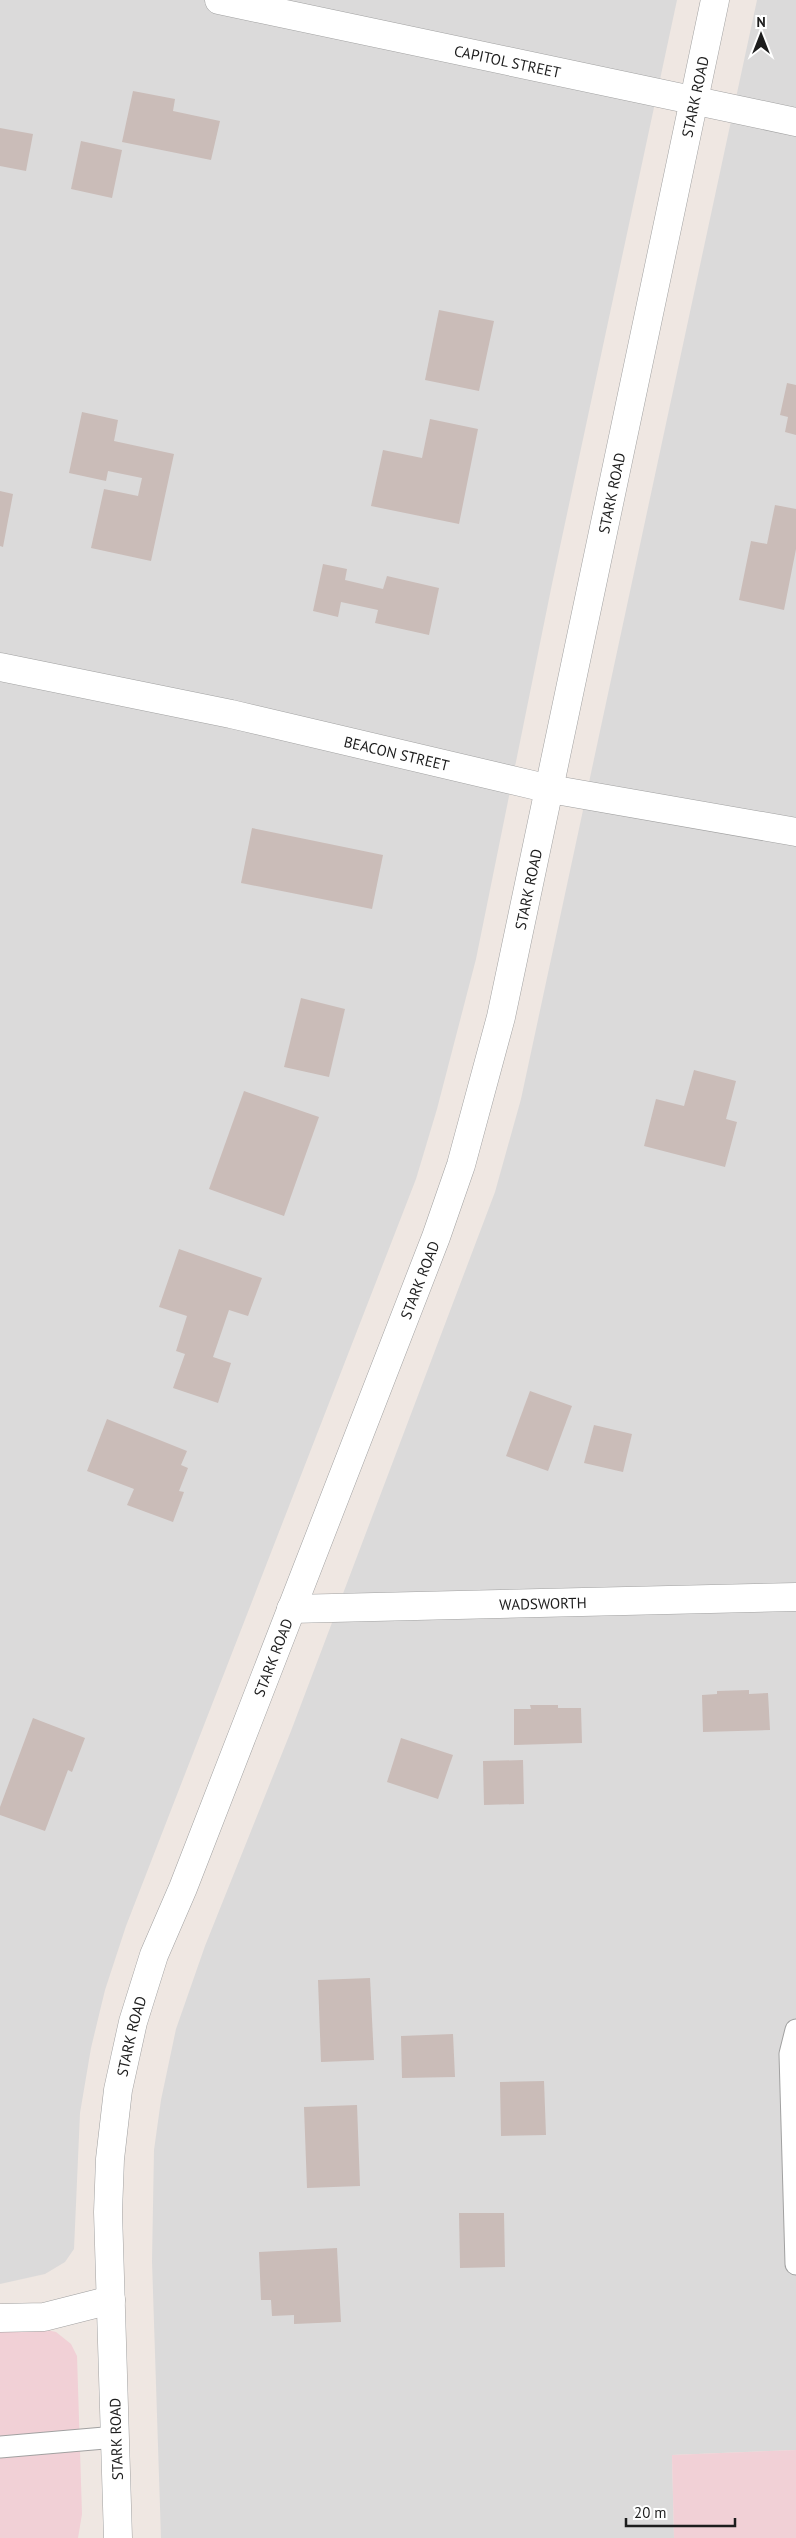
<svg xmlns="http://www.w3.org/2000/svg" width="796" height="2538" viewBox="0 0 796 2538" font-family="'PT Sans',sans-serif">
  <rect width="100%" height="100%" fill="#efe7e2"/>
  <!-- residential -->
  <g fill="#dbdada">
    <path d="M0,0H677L552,584L476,959L437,1109L416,1179L126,1926L105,1990L91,2048L80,2113L74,2249L65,2262L45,2274L0,2284Z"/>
    <path d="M757,0H796V2450L672,2455L674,2538H161L152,2261L154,2150L161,2100L176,2029L205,1946L291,1731L495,1192L521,1099Z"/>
  </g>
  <!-- commercial -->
  <g fill="#f1d0d6">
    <path d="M34,2327L56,2332L71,2344L77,2356L82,2514L78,2538H0V2328Z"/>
    <path d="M796,2450V2538H674L672,2455Z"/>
  </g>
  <!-- building -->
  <g fill="#cabcb8">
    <path d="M133,91L175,99L173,111L220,121L211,160L122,142Z"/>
    <path d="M0,128L33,134L26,171L0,166Z"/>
    <path d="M81,141L122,150L112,198L71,189Z"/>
    <path d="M439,310L494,321L479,391L425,380Z"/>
    <path d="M787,383L796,385V435L785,432L788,417L780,415Z"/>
    <path d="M82,412L118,420L114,441L174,454L151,561L91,548L104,489L138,496L142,478L108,471L106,481L69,473Z"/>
    <path d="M430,419L478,429L459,524L371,506L383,450L422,458Z"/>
    <path d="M0,491L13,494L3,547L0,546Z"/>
    <path d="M775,505L796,509V549L784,610L739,600L751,541L767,544Z"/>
    <path d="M323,564L347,569L345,580L383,589L387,576L439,588L429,635L375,623L378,610L341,602L338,617L313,611Z"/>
    <path d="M252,828L383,855L372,909L241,883Z"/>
    <path d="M301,998L345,1009L329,1077L284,1067Z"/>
    <path d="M694,1070L736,1081L726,1119L737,1122L725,1167L644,1146L656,1099L684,1106Z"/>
    <path d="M244,1091L319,1117L284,1216L209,1189Z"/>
    <path d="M179,1249L262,1278L248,1316L229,1310L213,1357L231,1363L218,1403L173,1388L185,1354L176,1351L187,1316L159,1307Z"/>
    <path d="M530,1391L572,1406L548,1471L506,1456Z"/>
    <path d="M107,1419L187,1451L181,1465L188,1468L179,1491L184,1492L173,1522L127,1505L134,1489L87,1471Z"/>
    <path d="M594,1425L632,1434L623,1472L584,1463Z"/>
    <path d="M749,1690V1694L768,1693L770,1730L703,1732L702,1695L717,1694V1691Z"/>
    <path d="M530,1705H558V1708H581L582,1743L514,1745V1709H531Z"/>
    <path d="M33,1718L85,1738L72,1772L68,1770L45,1831L0,1815V1807Z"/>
    <path d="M401,1738L453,1755L438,1799L387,1782Z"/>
    <path d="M523,1760L524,1804L484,1805L483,1761Z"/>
    <path d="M370,1978L374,2060L321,2062L318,1980Z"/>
    <path d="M453,2034L455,2077L402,2078L401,2036Z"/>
    <path d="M544,2081L546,2135L501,2136L500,2082Z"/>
    <path d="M357,2105L360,2186L307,2188L304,2107Z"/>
    <path d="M459,2213H504L505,2267L460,2268Z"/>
    <path d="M337,2248L341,2322L294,2324V2315L272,2316L271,2300H261L259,2252Z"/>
  </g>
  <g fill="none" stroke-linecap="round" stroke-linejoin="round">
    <defs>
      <g id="service">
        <path d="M796,2030L790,2054L796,2264"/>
        <path d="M0,2447L116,2437"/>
      </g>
      <g id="minor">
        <path id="s1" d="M219,0L796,122"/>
        <path id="s2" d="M0,667L231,714L550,789L796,832"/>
        <path id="s3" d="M291,1609L796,1597"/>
        <path d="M0,2318L44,2317L111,2300"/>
      </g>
      <g id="tertiary">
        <path id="s4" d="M118,2538L108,2212L110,2159L118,2090L133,2022L154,1955L183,1888L436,1237L461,1165L501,1017L715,0"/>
      </g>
    </defs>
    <!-- service casing -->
    <use href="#service" stroke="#a1a1a1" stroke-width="23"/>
    <!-- minor casing -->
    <use href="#minor" stroke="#a1a1a1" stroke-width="29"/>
    <!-- tertiary casing -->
    <use href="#tertiary" stroke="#a1a1a1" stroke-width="29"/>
    <!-- service -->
    <use href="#service" stroke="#fff" stroke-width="21"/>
    <!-- minor -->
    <use href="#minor" stroke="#fff" stroke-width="28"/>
    <!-- tertiary -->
    <use href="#tertiary" stroke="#fff" stroke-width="28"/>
  </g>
  <g text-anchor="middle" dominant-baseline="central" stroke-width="4" stroke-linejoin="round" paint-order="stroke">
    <!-- street labels -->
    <g font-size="15" fill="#1d1d1d" stroke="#fff">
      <text stroke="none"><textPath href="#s1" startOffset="295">CAPITOL STREET</textPath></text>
      <text stroke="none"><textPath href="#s4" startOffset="2530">STARK ROAD</textPath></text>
      <text stroke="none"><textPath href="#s4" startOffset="2125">STARK ROAD</textPath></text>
      <text stroke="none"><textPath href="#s2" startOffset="406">BEACON STREET</textPath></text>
      <text stroke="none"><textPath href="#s4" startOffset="1720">STARK ROAD</textPath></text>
      <text stroke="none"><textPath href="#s4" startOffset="1314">STARK ROAD</textPath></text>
      <text stroke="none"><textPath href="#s3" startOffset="252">WADSWORTH</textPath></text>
      <text stroke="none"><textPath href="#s4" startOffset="909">STARK ROAD</textPath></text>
      <text stroke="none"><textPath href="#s4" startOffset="504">STARK ROAD</textPath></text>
      <text transform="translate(116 2439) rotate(-92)">STARK ROAD</text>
    </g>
  </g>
  <!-- north arrow -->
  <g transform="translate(761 35)" stroke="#ffffff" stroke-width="4" paint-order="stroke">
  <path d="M0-4L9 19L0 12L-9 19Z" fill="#1d1d1d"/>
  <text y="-8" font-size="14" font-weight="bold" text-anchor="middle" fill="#1d1d1d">N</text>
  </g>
  <!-- scale -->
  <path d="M626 2518v8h109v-8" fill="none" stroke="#1d1d1d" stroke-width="2.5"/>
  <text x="634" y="2518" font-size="15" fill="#1d1d1d" stroke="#ffffff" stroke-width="4" paint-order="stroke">20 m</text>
</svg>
